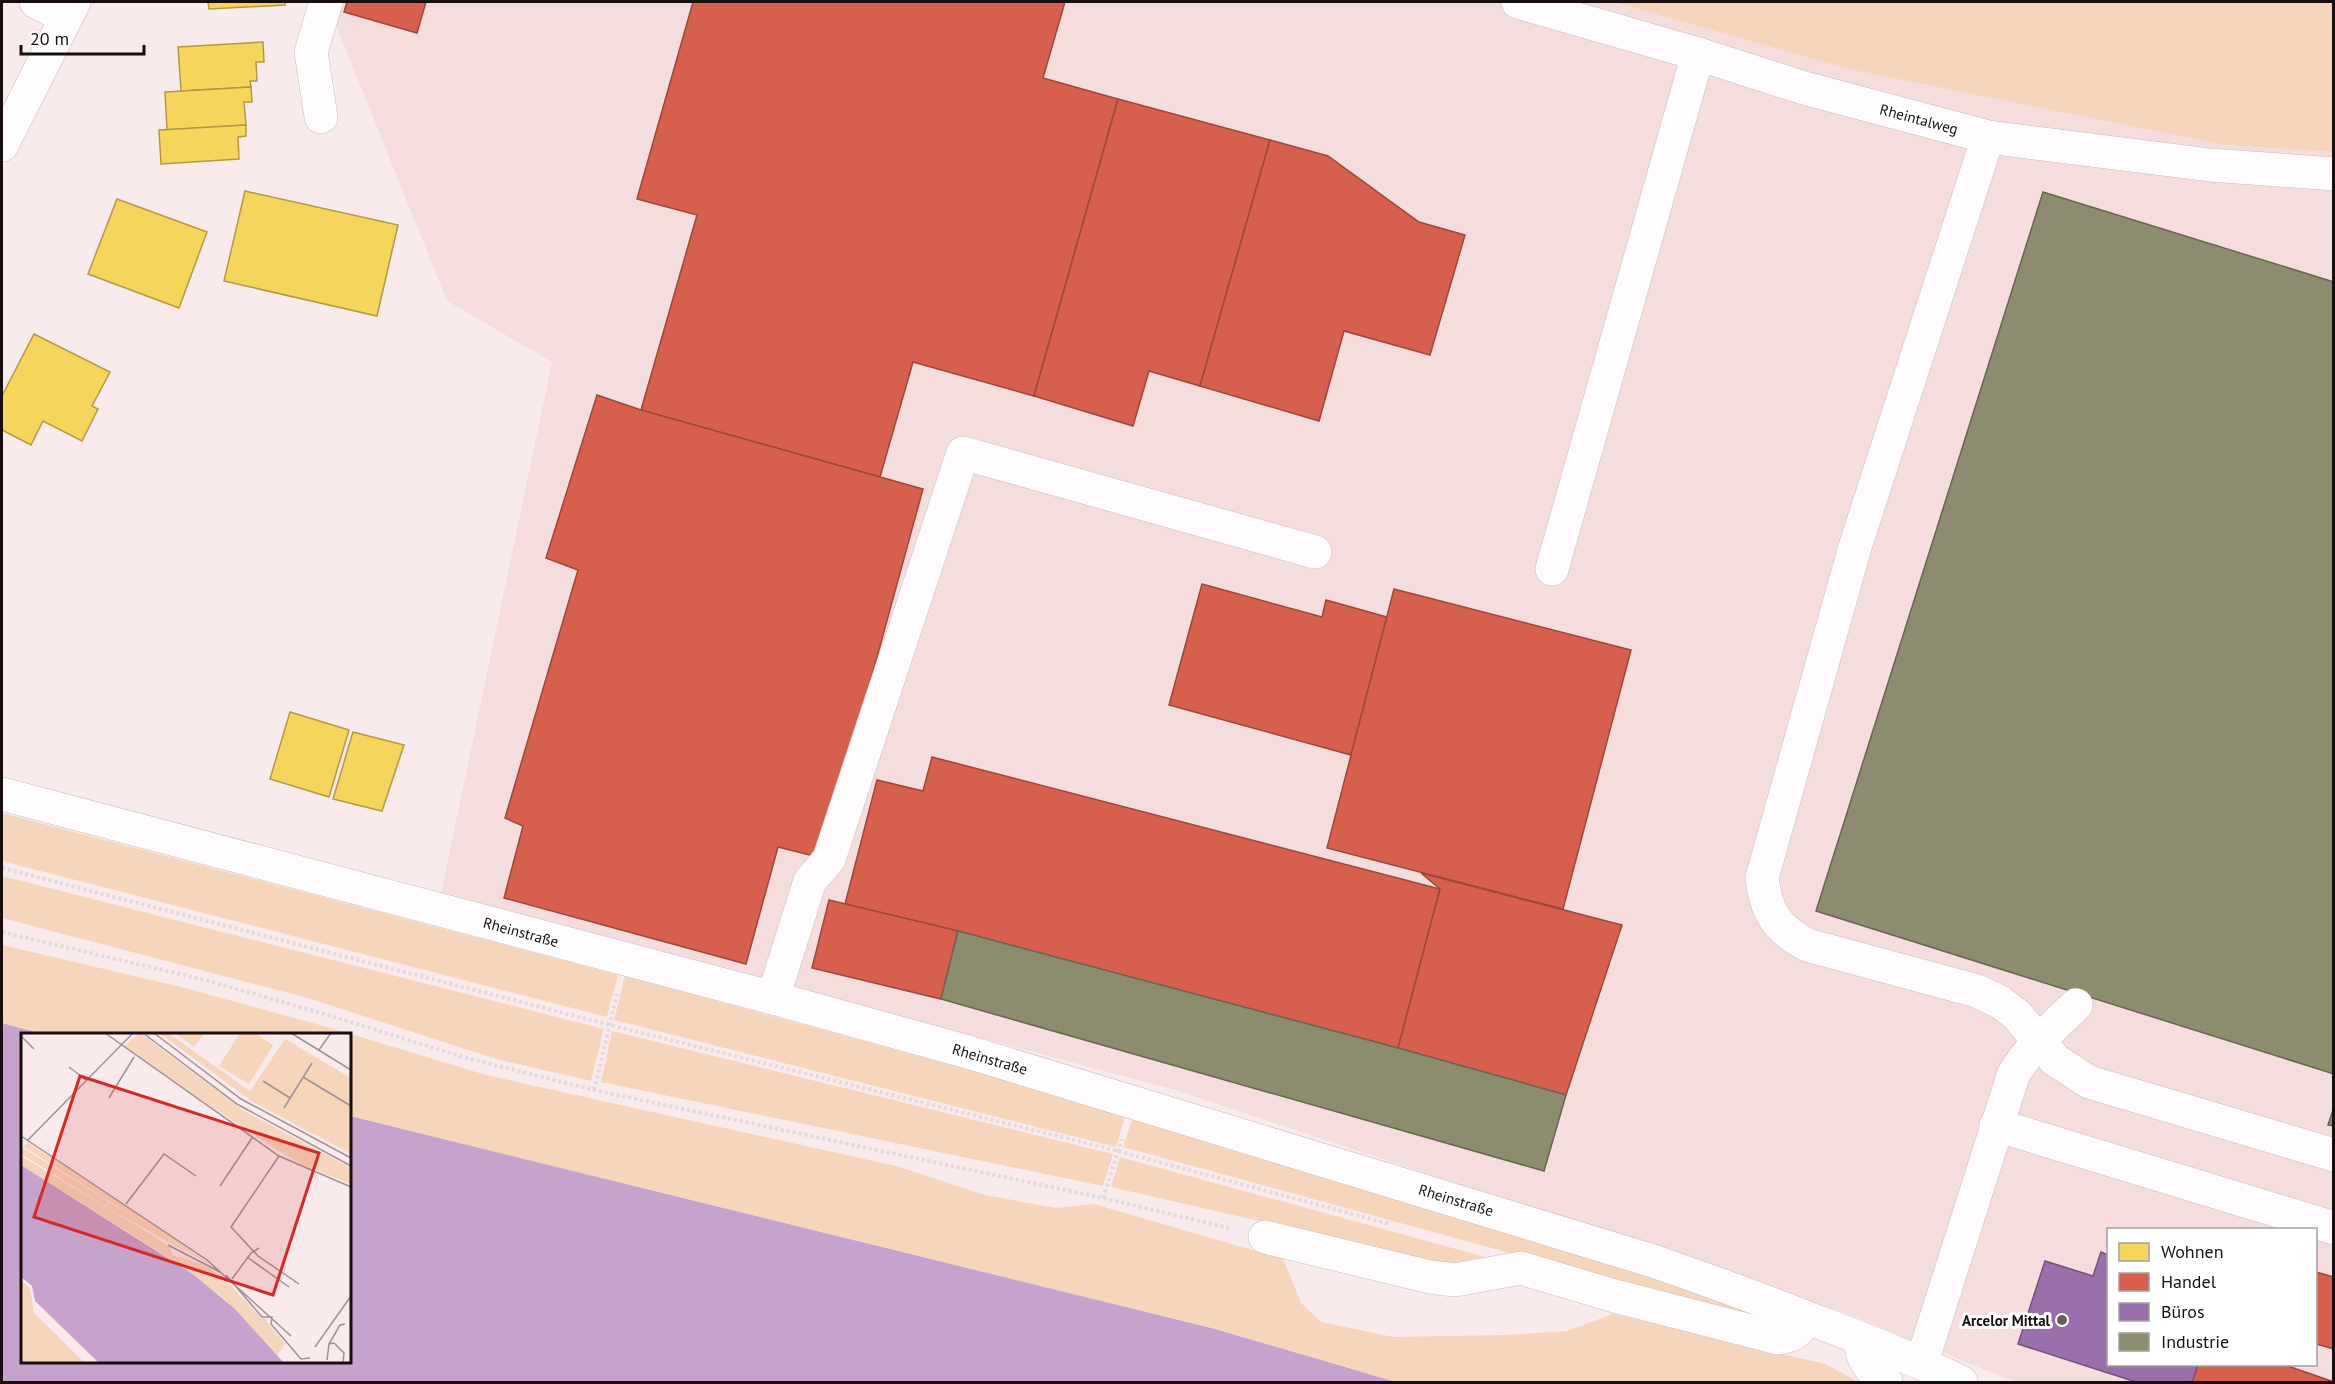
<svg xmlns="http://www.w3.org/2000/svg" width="2335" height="1384" viewBox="0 0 2335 1384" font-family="'PT Sans',sans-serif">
  <rect width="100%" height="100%" fill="#f9eaeb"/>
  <!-- built -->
  <path fill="#f5ddde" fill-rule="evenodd" d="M343,2H1613L1848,69L2224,145L2333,152V1382H2015L1848,1314L1175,1090L441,893L552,362L447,301L336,25ZM2108,1230H2316V1364H2108Z"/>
  <!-- green -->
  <g fill="#f5d6bc">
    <path d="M1613,2H2333V152L2224,145L1848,69Z"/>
    <path d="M2,813L618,975L607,1017L2,861Z"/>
    <path d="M2,876L604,1029L591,1081L496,1059L308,998L2,918Z"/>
    <path d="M2,945L181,987L331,1028L486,1075L896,1166L985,1195L1056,1208L1094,1204L1283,1259L1301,1303L1321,1322L1393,1337L1505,1335L1567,1331L1613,1314L1825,1364L1859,1382H1396L1215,1329L350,1116V1034H42L2,1023Z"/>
    <path d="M625,976L1126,1113L1116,1147L614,1020Z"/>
    <path d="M612,1031L1113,1154L1103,1186L601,1082Z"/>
    <path d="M1134,1115L1502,1224L1765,1315L1760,1326L1499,1250L1123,1147Z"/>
    <path d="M1120,1157L1485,1257L1446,1264L1111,1187Z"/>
  </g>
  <!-- water -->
  <path fill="#c5a3cc" d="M2,1023L42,1034H22V1362H350V1116L1215,1329L1396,1382H2Z"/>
  <!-- homes -->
  <g fill="#f6d55c" stroke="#b39945" stroke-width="1.5">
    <path d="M208,2H285V5L209,9Z"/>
    <path d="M263,42L264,62H256L257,81H250L251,87L181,91L178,47Z"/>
    <path d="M251,87L252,102H244L246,125L167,130L165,92Z"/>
    <path d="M246,125V136L238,137L239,159L161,164L159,130Z"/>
    <path d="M245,191L398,225L377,316L224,281Z"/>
    <path d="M117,199L207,232L179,308L88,274Z"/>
    <path d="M34,334L110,372L92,406L98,409L82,441L43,421L31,445L2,430V396Z"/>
    <path d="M290,712L349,730L329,797L270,779Z"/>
    <path d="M353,732L404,745L382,811L333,799Z"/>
  </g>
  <!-- shops -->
  <g fill="#d6604d" stroke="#9d473a" stroke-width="1.5">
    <path d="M347,2H426L417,33L344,12Z"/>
    <path d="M693,2H1065L1043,78L1118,99L1034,396L913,362L880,477L641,410L697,215L637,199Z"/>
    <path d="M1118,99L1270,140L1200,386L1149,371L1133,426L1034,396Z"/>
    <path d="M1270,140L1328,156L1419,222L1465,235L1430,355L1344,331L1319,421L1200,386Z"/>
    <path d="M597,395L641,410L923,489L822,858L778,847L746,964L504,898L523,826L505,818L578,570L546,558Z"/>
    <path d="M1202,584L1322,617L1326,600L1387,617L1351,755L1169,705Z"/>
    <path d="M1394,589L1631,650L1563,909L1327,848Z"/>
    <path d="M932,757L1440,889L1398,1048L958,931L845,904L877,780L923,791Z"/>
    <path d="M1421,873L1622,925L1566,1095L1398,1048L1440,889Z"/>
    <path d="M829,900L958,931L941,999L812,968Z"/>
    <path d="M2316,1272L2334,1277V1349L2316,1344Z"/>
    <path d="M2198,1364H2282L2334,1382H2192Z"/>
  </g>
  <!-- offices -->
  <path fill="#9970ab" stroke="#72537c" stroke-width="1.5" d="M2101,1252L2108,1255V1364H2198L2192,1382H2136L2018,1344L2045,1261L2093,1276Z"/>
  <!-- industry -->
  <g fill="#8c8c6e" stroke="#696652" stroke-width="1.5">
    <path d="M2043,192L2334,282V1074L1816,911Z"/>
    <path d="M958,931L1398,1048L1566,1095L1544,1171L941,999Z"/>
    <path d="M2334,1107V1126L2328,1125Z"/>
  </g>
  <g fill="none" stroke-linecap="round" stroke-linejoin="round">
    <defs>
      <g id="minor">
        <path d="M36,2L66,17"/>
        <path d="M1518,2L1698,54L1804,88L1988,137L2210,165L2334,174"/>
        <path d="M321,117L311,52L326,2"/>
        <path d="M1988,137L1855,547L1762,878C1766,912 1777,929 1807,945L1977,991L2000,1002L2017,1015L2055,1060L2089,1082L2334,1155"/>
        <path d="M2,145L74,2"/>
        <path d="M1552,569L1698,54"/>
        <path d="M2,794L773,998L968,1052L1653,1261C1705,1279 1757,1298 1808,1318C1860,1338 1911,1357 1961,1382"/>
        <path d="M773,998L810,881L829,859L963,453L1315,552"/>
        <path d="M1996,1125L2334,1228"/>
        <path d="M1265,1237L1430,1277L1455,1280L1521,1268L1611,1295L1778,1338C1794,1336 1799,1331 1807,1318"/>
        <path d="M1860,1338C1861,1359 1869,1370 1886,1382"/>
        <path d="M1922,1362L2014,1073L2034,1045L2076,1005"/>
      </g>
    </defs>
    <!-- minor casing -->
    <use href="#minor" stroke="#c9bcbd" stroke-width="34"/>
    <!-- path -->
    <g stroke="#e0dbdb" stroke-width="4" stroke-dasharray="3 3" stroke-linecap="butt">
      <path d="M2,868L610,1025L1118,1151L1390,1224"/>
      <path d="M2,932L209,981L321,1013L463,1057L594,1090L1103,1198L1229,1228"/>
      <path d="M594,1090L617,994"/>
      <path d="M1103,1198L1122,1139"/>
    </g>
    <!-- minor -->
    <use href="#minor" stroke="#fefcfc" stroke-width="33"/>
  </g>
  <!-- markers -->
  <circle fill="#675b5c" stroke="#fff" stroke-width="2" cx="2062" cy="1320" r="6"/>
  <g text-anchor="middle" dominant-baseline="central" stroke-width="6" stroke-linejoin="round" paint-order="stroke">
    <!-- street labels -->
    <g font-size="15" fill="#180e0f" stroke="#fff">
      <text transform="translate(1919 119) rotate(15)">Rheintalweg</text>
      <text transform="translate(521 932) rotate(15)">Rheinstraße</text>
      <text transform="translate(990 1059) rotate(16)">Rheinstraße</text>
      <text transform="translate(1456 1200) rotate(17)">Rheinstraße</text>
    </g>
    <!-- poi labels -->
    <g font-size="15" font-weight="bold" fill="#180e0f" stroke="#fff" text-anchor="end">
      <text x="2050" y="1320">Arcelor Mittal</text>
    </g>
  </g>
  <!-- overview -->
  <g transform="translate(21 1033)">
    <rect width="330" height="330" fill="#f9eaeb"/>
    <path d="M119,0L225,79L330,135V151L282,132L246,111L102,14ZM138,0H147L229,58L264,6L330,45V121L232,69ZM154,0H184L173,14ZM219,0H234L252,12L228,51L198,33ZM6,109L137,194L195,237L136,197L169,221L85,174L88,169L129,194L3,114ZM2,115L87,168L84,173L0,121ZM0,123L131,202L149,214L151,222L181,231L201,243L240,285L247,286L246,289L264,311L256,323L201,264L139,219L0,132ZM0,247L9,255L13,280L64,330H0Z" fill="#f5d6bc"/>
    <path d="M0,132L173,242L214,276L263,330H78L14,268L11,253L0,244Z" fill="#c5a3cc"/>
    <path fill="none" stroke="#9f9293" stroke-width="1.5" d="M84,0L258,123L330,154M122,0L216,71L330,133M133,0L220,66L330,125M270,0L330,37M0,3L13,16M298,17L310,0M48,34L65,47M282,44L330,73M242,48L269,65M88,65L113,24M263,75L291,30M0,103L186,227L270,303M7,107L112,0M258,123L210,194L237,223L278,251M199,153L231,105M105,171L143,121L175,143M147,212L199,239M226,224L268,254M205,242L241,284H251L250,291L280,326L289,325M211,246L230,220L238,215M308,311L319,292L324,291M294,314L330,263M306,327L308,311L313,310L323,320L322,330"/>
    <path fill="#d62828" fill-opacity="0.15" stroke="#d62828" stroke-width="3" d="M59,43L298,120L252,262L13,184Z"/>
    <rect width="330" height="330" fill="none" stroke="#180e0f" stroke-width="3"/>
  </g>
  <!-- border -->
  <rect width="2335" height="1384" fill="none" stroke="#180e0f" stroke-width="6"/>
  <!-- legend -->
  <rect x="2107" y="1228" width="210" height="138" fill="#ffffff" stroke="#a39f9f" stroke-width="1.5"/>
  <rect x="2119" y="1243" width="30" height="18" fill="#f6d55c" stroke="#a39f9f" stroke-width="1.5"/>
  <text x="2161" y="1258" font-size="18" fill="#180e0f">Wohnen</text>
  <rect x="2119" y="1273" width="30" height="18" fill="#d6604d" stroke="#a39f9f" stroke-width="1.5"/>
  <text x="2161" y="1288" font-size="18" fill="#180e0f">Handel</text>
  <rect x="2119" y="1303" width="30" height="18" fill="#9970ab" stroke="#a39f9f" stroke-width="1.5"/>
  <text x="2161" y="1318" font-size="18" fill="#180e0f">Büros</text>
  <rect x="2119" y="1333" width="30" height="18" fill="#8c8c6e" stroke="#a39f9f" stroke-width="1.5"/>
  <text x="2161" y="1348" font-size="18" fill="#180e0f">Industrie</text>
  <!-- scale -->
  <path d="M21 45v9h123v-9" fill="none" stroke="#180e0f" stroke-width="3"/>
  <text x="30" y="45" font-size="18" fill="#180e0f" stroke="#ffffff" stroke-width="4.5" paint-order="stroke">20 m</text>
</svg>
